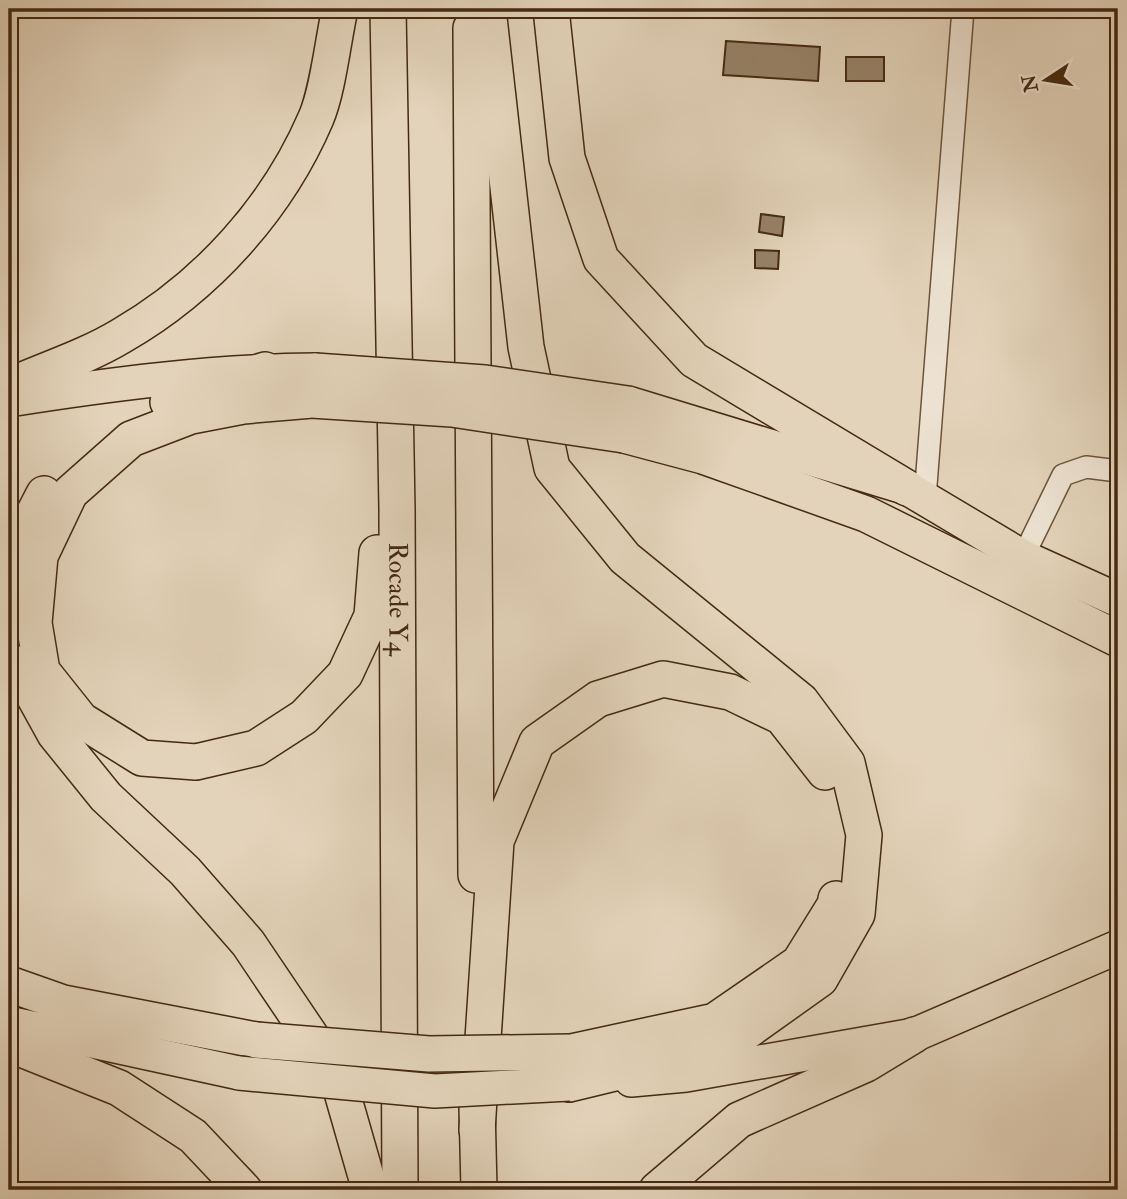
<svg xmlns="http://www.w3.org/2000/svg" width="1127" height="1199" viewBox="0 0 1127 1199" font-family="'IM FELL Double Pica',serif">
  <rect width="100%" height="100%" fill="#e3d3ba"/>
  <filter id="stains"><feTurbulence type="fractalNoise" baseFrequency=".00286" numOctaves="4"/><feColorMatrix values="0 0 0 0 .2 0 0 0 0 .09 0 0 0 0 .02 0 0 0 .5 -.17"/></filter>
  <radialGradient id="worn" r=".72"><stop offset=".6" stop-color="#630" stop-opacity="0"/><stop offset="1" stop-color="#630" stop-opacity=".3"/></radialGradient>
  <!-- building -->
  <g fill="#978268" stroke="#452a10" stroke-width="2">
    <path d="M144,9H167L168,13L146,18Z"/>
    <path d="M726,41L820,47L818,81L723,75Z"/>
    <rect x="846" y="57" width="38" height="24"/>
    <path d="M761,214L784,217L782,236L759,232Z"/>
    <path d="M755,250L779,251L778,269L755,268Z"/>
  </g>
  <g fill="none" stroke-linecap="round" stroke-linejoin="round">
    <defs>
      <g id="minor">
        <path d="M925,498L963,9"/>
        <path d="M1023,557L1063,475L1086,467L1118,471"/>
      </g>
      <g id="primary">
        <path d="M9,400C110,384 212,371 315,370"/>
        <path d="M628,403L907,488L1023,557L1118,600"/>
        <path d="M9,1023L239,1073"/>
        <path d="M631,1080L686,1075L914,1035L1118,947"/>
      </g>
      <g id="trunk">
        <path id="s1" d="M388,9L397,509L400,1190"/>
        <path d="M488,9L526,347L552,468L625,558L801,701L847,763L864,835L857,914L820,979L726,1046L569,1084"/>
        <path d="M551,9L567,158L601,259L694,360L907,488"/>
        <path d="M471,28L476,875"/>
        <path d="M9,386C45,370 86,357 121,336C206,287 277,209 316,118C328,90 333,40 340,9"/>
        <path d="M312,400L243,406L191,416L131,439L70,493L40,556L34,623L42,671L81,720L142,758L196,762L256,748L304,717L345,674L372,616L377,553"/>
        <path d="M168,402L265,370"/>
        <path d="M624,435L703,456L866,514L1118,639"/>
        <path d="M14,599L16,548L44,494"/>
        <path d="M20,664L23,676L55,734L106,797L185,871L248,943L337,1075L370,1190"/>
        <path d="M9,984L63,1003L256,1040"/>
        <path d="M9,1044L119,1088L193,1136L244,1190"/>
        <path d="M571,1052L715,1021L799,963L835,905L836,899"/>
        <path d="M477,1106L479,1190"/>
        <path d="M477,1130L496,841L537,742L598,699L663,679L730,692L782,717L825,772"/>
        <path d="M657,1190L739,1120L866,1064L914,1035"/>
      </g>
    </defs>
    <!-- minor casing -->
    <use href="#minor" stroke="#6c543a" stroke-width="24"/>
    <!-- primary casing -->
    <use href="#primary" stroke="#452a10" stroke-width="36"/>
    <!-- trunk casing -->
    <use href="#trunk" stroke="#452a10" stroke-width="38"/>
    <!-- minor -->
    <use href="#minor" stroke="#ede2d2" stroke-width="21"/>
    <!-- primary -->
    <use href="#primary" stroke="#e3d3ba" stroke-width="33"/>
    <!-- trunk -->
    <use href="#trunk" stroke="#e3d3ba" stroke-width="35"/>
    <defs>
      <g id="primary-bridge">
        <path d="M315,370L485,382L628,403"/>
        <path d="M239,1073L435,1091L569,1084"/>
      </g>
      <g id="trunk-bridge">
        <path d="M312,400L452,409L624,435"/>
        <path d="M256,1040L429,1054L571,1052"/>
      </g>
    </defs>
    <!-- primary-bridge casing -->
    <use href="#primary-bridge" stroke="#452a10" stroke-width="36" stroke-linecap="butt"/>
    <!-- trunk-bridge casing -->
    <use href="#trunk-bridge" stroke="#452a10" stroke-width="38" stroke-linecap="butt"/>
    <!-- primary-bridge -->
    <use href="#primary-bridge" stroke="#e3d3ba" stroke-width="33"/>
    <!-- trunk-bridge -->
    <use href="#trunk-bridge" stroke="#e3d3ba" stroke-width="35"/>
  </g>
  <g text-anchor="middle" dominant-baseline="central" stroke-width="5" stroke-linejoin="round" paint-order="stroke">
    <!-- street labels -->
    <g font-size="26" fill="#452a10" stroke="#ede2d2">
      <text stroke="none"><textPath href="#s1" startOffset="590">Rocade Y4</textPath></text>
    </g>
  </g>
  <!-- margin -->
  <rect width="1127" height="1199" fill="none" stroke="#e3d3ba" stroke-width="35"/>
  <rect x="10" y="10" width="1106" height="1178" fill="none" stroke="#452a10" stroke-width="3.5"/>
  <rect x="18" y="18" width="1092" height="1164" fill="none" stroke="#452a10" stroke-width="2"/>
  <!-- north arrow -->
  <g transform="translate(1046 80) rotate(258)" stroke="#ede2d2" stroke-width="5" paint-order="stroke">
  <path d="M0-5L12 26L0 18L-12 26Z" fill="#452a10"/>
  <text y="-10" font-size="19" font-weight="bold" text-anchor="middle" fill="#452a10">N</text>
  </g>
  <rect width="100%" height="100%" filter="url(#stains)"/>
  <rect width="100%" height="100%" fill="url(#worn)"/>
</svg>
